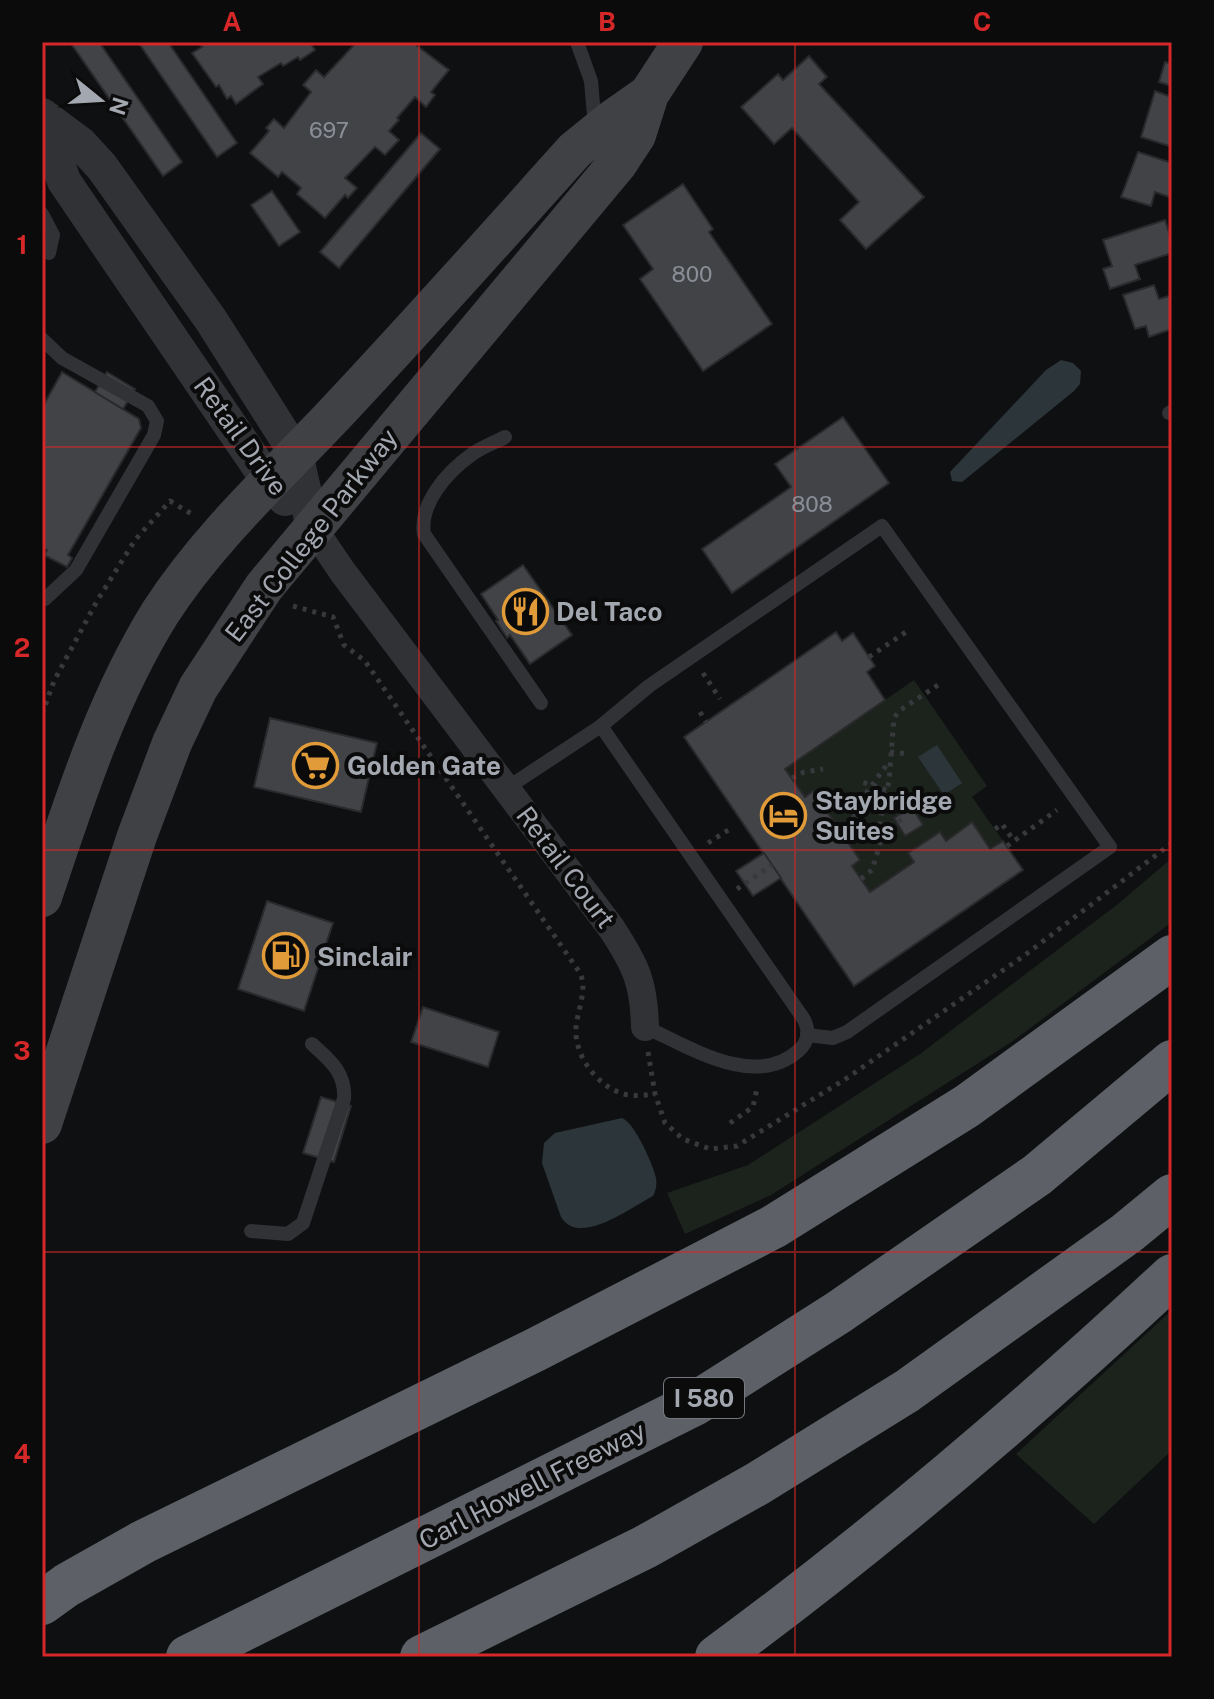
<svg xmlns="http://www.w3.org/2000/svg" width="1214" height="1699" viewBox="0 0 1214 1699" font-family="'Public Sans',sans-serif">
  <rect width="100%" height="100%" fill="#0f1011"/>
  <!-- green -->
  <g fill="#1c231d">
    <path d="M914,680L987,786L972,797L1003,841L990,849L972,822L946,841L939,832L909,853L914,862L870,892L852,866L860,859L814,791L805,797L785,769Z"/>
    <path d="M1172,858V922L1013,1041L771,1195L685,1234L667,1193L748,1165L920,1054L1118,904Z"/>
    <path d="M1172,1310V1450L1094,1524L1016,1454Z"/>
  </g>
  <!-- water -->
  <g fill="#2c353a">
    <path d="M1061,360L1073,363L1081,371L1080,384L1074,391L962,482L952,481L950,472L1046,370Z"/>
    <path d="M937,745L962,783L944,795L918,757Z"/>
    <path d="M622,1118C634,1122 653,1164 656,1178C657,1185 656,1190 653,1196C630,1208 579,1247 561,1217L542,1163L544,1143L555,1133Z"/>
  </g>
  <!-- building -->
  <g fill="#414346" stroke="#2a2a2c" stroke-width="2">
    <path d="M70,42H99L182,162L163,176Z"/>
    <path d="M138,42H168L237,143L217,157Z"/>
    <path d="M199,42H310L315,50L300,60L298,57L283,66L281,63L258,77L263,84L236,104L231,96L227,99L219,85L216,87L192,53L202,47Z"/>
    <path d="M350,42H412L449,70L431,92L435,95L426,107L415,97L397,118L399,120L389,131L399,140L385,155L375,147L345,178L357,188L348,198L345,195L325,218L297,194L301,188L282,172L278,177L250,153L269,131L266,128L274,119L284,128L311,92L303,85L316,70L324,77L354,45Z"/>
    <path d="M809,56L827,77L819,84L924,197L866,249L840,220L859,202L792,128L774,144L741,107L778,74L783,80Z"/>
    <path d="M1165,62L1172,64L1171,86L1159,82Z"/>
    <path d="M1155,91L1172,97V147L1141,137Z"/>
    <path d="M421,133L440,149L339,268L320,252Z"/>
    <path d="M1138,152L1172,163V198L1155,192L1151,206L1121,197Z"/>
    <path d="M683,184L713,229L709,232L772,324L703,371L640,279L653,269L623,225Z"/>
    <path d="M272,191L300,232L279,246L251,205Z"/>
    <path d="M1165,220L1172,241V253L1135,265L1140,279L1110,289L1103,269L1112,266L1103,240Z"/>
    <path d="M1154,285L1159,299L1172,295V329L1149,337L1146,326L1135,329L1123,295Z"/>
    <path d="M62,372L139,419L141,428L68,555L72,558L67,567L44,555L47,550L42,547V408Z"/>
    <path d="M107,372L135,389L123,409L95,392Z"/>
    <path d="M843,417L889,483L732,593L702,549L791,487L775,464Z"/>
    <path d="M523,565L572,635L530,664L510,635L507,638L496,621L498,620L481,594Z"/>
    <path d="M836,632L842,641L853,633L875,666L867,672L885,700L785,769L805,797L813,791L860,860L852,866L870,892L914,862L908,853L940,832L946,841L972,822L990,849L1003,841L1023,870L854,986L684,737Z"/>
    <path d="M270,718L377,743L361,812L254,787Z"/>
    <path d="M912,807L923,825L905,836L894,818Z"/>
    <path d="M764,853L781,878L753,896L736,871Z"/>
    <path d="M267,901L333,923L304,1011L238,989Z"/>
    <path d="M423,1007L499,1032L488,1067L411,1042Z"/>
    <path d="M321,1097L351,1106L334,1162L303,1153Z"/>
  </g>
  <g fill="none" stroke-linecap="round" stroke-linejoin="round">
    <!-- path -->
    <g stroke="#37393c" stroke-width="5" stroke-dasharray="4 6" stroke-linecap="butt">
      <path d="M293,606L333,617L344,645L365,661L580,973C588,990 577,1011 576,1028C574,1056 598,1087 624,1094C634,1097 645,1095 655,1094"/>
      <path d="M869,657L906,632"/>
      <path d="M703,673L720,699"/>
      <path d="M700,712L706,722"/>
      <path d="M42,714L54,681L97,601L135,540L170,501L195,516"/>
      <path d="M890,752L908,754"/>
      <path d="M792,778L804,772L823,769"/>
      <path d="M825,808L840,806C863,822 877,836 904,818L887,790L862,782"/>
      <path d="M995,829L1002,824L1014,841"/>
      <path d="M846,839L861,800L889,762"/>
      <path d="M708,843L730,829"/>
      <path d="M1007,846L1057,810"/>
      <path d="M861,879L872,870L880,844V821L889,781L894,718L899,711L941,683"/>
      <path d="M737,889L772,865"/>
      <path d="M648,1052L655,1094L665,1123L683,1139L710,1149L737,1146L844,1080L1025,955L1172,843"/>
      <path d="M730,1123L753,1107L757,1088"/>
    </g>
    <!-- service -->
    <g stroke="#313235" stroke-width="14">
      <path d="M577,42L591,81L595,127"/>
      <path d="M42,214L53,235L49,253"/>
      <path d="M42,339L62,358L148,406L157,421L154,435L76,570L45,599"/>
      <path d="M1169,413L1172,411"/>
      <path d="M505,437C494,443 481,447 471,455C447,472 419,504 424,534L541,703"/>
      <path d="M601,726L803,1018C810,1030 809,1042 798,1051C754,1090 688,1046 645,1027"/>
      <path d="M507,788L601,726L649,686L882,526L1110,847L847,1032L833,1038L807,1035"/>
      <path d="M251,1231L288,1234L303,1223L344,1099C346,1073 330,1060 312,1044"/>
    </g>
    <!-- minor -->
    <path stroke="#313235" stroke-width="28" d="M313,528L342,571L612,929C636,966 644,983 645,1027"/>
    <!-- tertiary -->
    <g stroke="#313235" stroke-width="34">
      <path d="M42,115L81,144L102,167L211,320L296,454L313,528"/>
      <path d="M42,116L64,181L269,482L285,499"/>
    </g>
    <!-- secondary -->
    <g stroke="#3f4145" stroke-width="40">
      <path d="M42,897C75,799 105,702 160,613C207,540 271,481 331,418C414,330 494,240 575,150L612,120L649,94"/>
      <path d="M42,1124L137,836L172,743L198,688L264,587L617,164L636,135L649,94L683,42"/>
    </g>
    <!-- motorway -->
    <g stroke="#5d6066" stroke-width="44">
      <path d="M42,1603L67,1585L143,1542L535,1350L773,1227L967,1106L1172,957"/>
      <path d="M188,1657L696,1403L839,1312L1037,1175L1172,1062"/>
      <path d="M422,1657L645,1547L757,1484L907,1391L1127,1233L1172,1196"/>
      <path d="M717,1657C878,1539 1026,1412 1172,1276"/>
    </g>
  </g>
  <!-- grid -->
  <path fill="none" stroke="#d62828" stroke-width="2" stroke-opacity="0.55" d="M419,42V1657M795,42V1657M42,447H1172M42,850H1172M42,1252H1172"/>
  <!-- icons -->
  <defs>
    <symbol id="restaurant-ring" viewBox="-11 -11 22 22"><circle r="9.5" fill="#0b0b0c" stroke="#e19b38" stroke-width="1.5"/><path d="M-5-6h1v4h1v-4h1v4h1v-4h1v5L-1.5 .5V6h-2V.5L-5-1ZM5-6V6H3V1.5H1.5Q1.5-4 5-6Z" fill="#e19b38"/></symbol>
    <symbol id="supermarket-ring" viewBox="-11 -11 22 22"><circle r="9.5" fill="#0b0b0c" stroke="#e19b38" stroke-width="1.5"/><path d="M-6-5.5h2.5l.6 2H6L4.5 2H-2.5L-4.4-4H-6ZM-1.5 3.2a1.3 1.3 0 1 0 .1 0ZM3 3.2a1.3 1.3 0 1 0 .1 0Z" fill="#e19b38"/></symbol>
    <symbol id="hotel-ring" viewBox="-11 -11 22 22"><circle r="9.5" fill="#0b0b0c" stroke="#e19b38" stroke-width="1.5"/><path d="M-6-4.5h1.5V1H6V5H4.5V3h-9V5H-6ZM-4 0a1.8 1.8 0 1 1 3.6 0ZM.5 0V-2.5h3Q6-2.5 6 0Z" fill="#e19b38"/></symbol>
    <symbol id="fuel-ring" viewBox="-11 -11 22 22"><circle r="9.5" fill="#0b0b0c" stroke="#e19b38" stroke-width="1.5"/><path d="M-5.5-6h7V0h2V4h1.3V-2.5L3-4.5l.8-.8L6-3V5H2.5V1h-1V6h-7ZM-4.2-4.7v3.2H.2V-4.7Z" fill="#e19b38"/></symbol>
  </defs>
  <g fill-rule="evenodd">
    <use href="#restaurant-ring" x="500" y="586" width="51" height="51"/>
    <use href="#supermarket-ring" x="290" y="740" width="51" height="51"/>
    <use href="#hotel-ring" x="758" y="790" width="51" height="51"/>
    <use href="#fuel-ring" x="260" y="930" width="51" height="51"/>
  </g>
  <g text-anchor="middle" dominant-baseline="central" stroke-width="8" stroke-linejoin="round" paint-order="stroke">
    <!-- number labels -->
    <g font-size="22" fill="#8a8e96">
      <text x="329" y="130">697</text>
      <text x="692" y="274">800</text>
      <text x="812" y="504">808</text>
    </g>
    <!-- shield labels -->
    <rect fill="#0b0b0c" stroke="#75787f" stroke-width="2" x="664" y="1378" width="80" height="40" rx="6"/>
    <g font-size="24" font-weight="bold" fill="#a2a7b0">
      <text x="704" y="1398">I 580</text>
    </g>
    <!-- street labels -->
    <g font-size="26" fill="#a2a7b0" stroke="#0b0b0c">
      <text transform="translate(241 436) rotate(54)">Retail Drive</text>
      <text transform="translate(311 535) rotate(-52)">East College Parkway</text>
      <text transform="translate(566 867) rotate(53)">Retail Court</text>
      <text transform="translate(532 1485) rotate(-27)">Carl Howell Freeway</text>
    </g>
    <!-- poi labels -->
    <g font-size="26" font-weight="bold" fill="#a2a7b0" stroke="#0b0b0c" text-anchor="start">
      <text x="556" y="611">Del Taco</text>
      <text x="347" y="765">Golden Gate</text>
      <text x="815" y="800">Staybridge<tspan x="815" dy="30">Suites</tspan></text>
      <text x="317" y="956">Sinclair</text>
    </g>
  </g>
  <!-- border -->
  <rect width="1214" height="1699" fill="none" stroke="#0b0b0c" stroke-width="88"/>
  <!-- north arrow -->
  <g transform="translate(100 100) rotate(108)" stroke="#0b0b0c" stroke-width="6" paint-order="stroke">
  <path d="M0-6L14 30L0 20L-14 30Z" fill="#a2a7b0"/>
  <text y="-12" font-size="22" font-weight="bold" text-anchor="middle" fill="#a2a7b0">N</text>
  </g>
  <rect x="44" y="44" width="1126" height="1611" fill="none" stroke="#d62828" stroke-width="3"/>
  <g font-size="26" text-anchor="middle" font-weight="bold" fill="#d62828">
    <text x="232" y="31">A</text>
    <text x="607" y="31">B</text>
    <text x="982" y="31">C</text>
    <text x="22" y="254">1</text>
    <text x="22" y="657">2</text>
    <text x="22" y="1060">3</text>
    <text x="22" y="1463">4</text>
  </g>
</svg>
